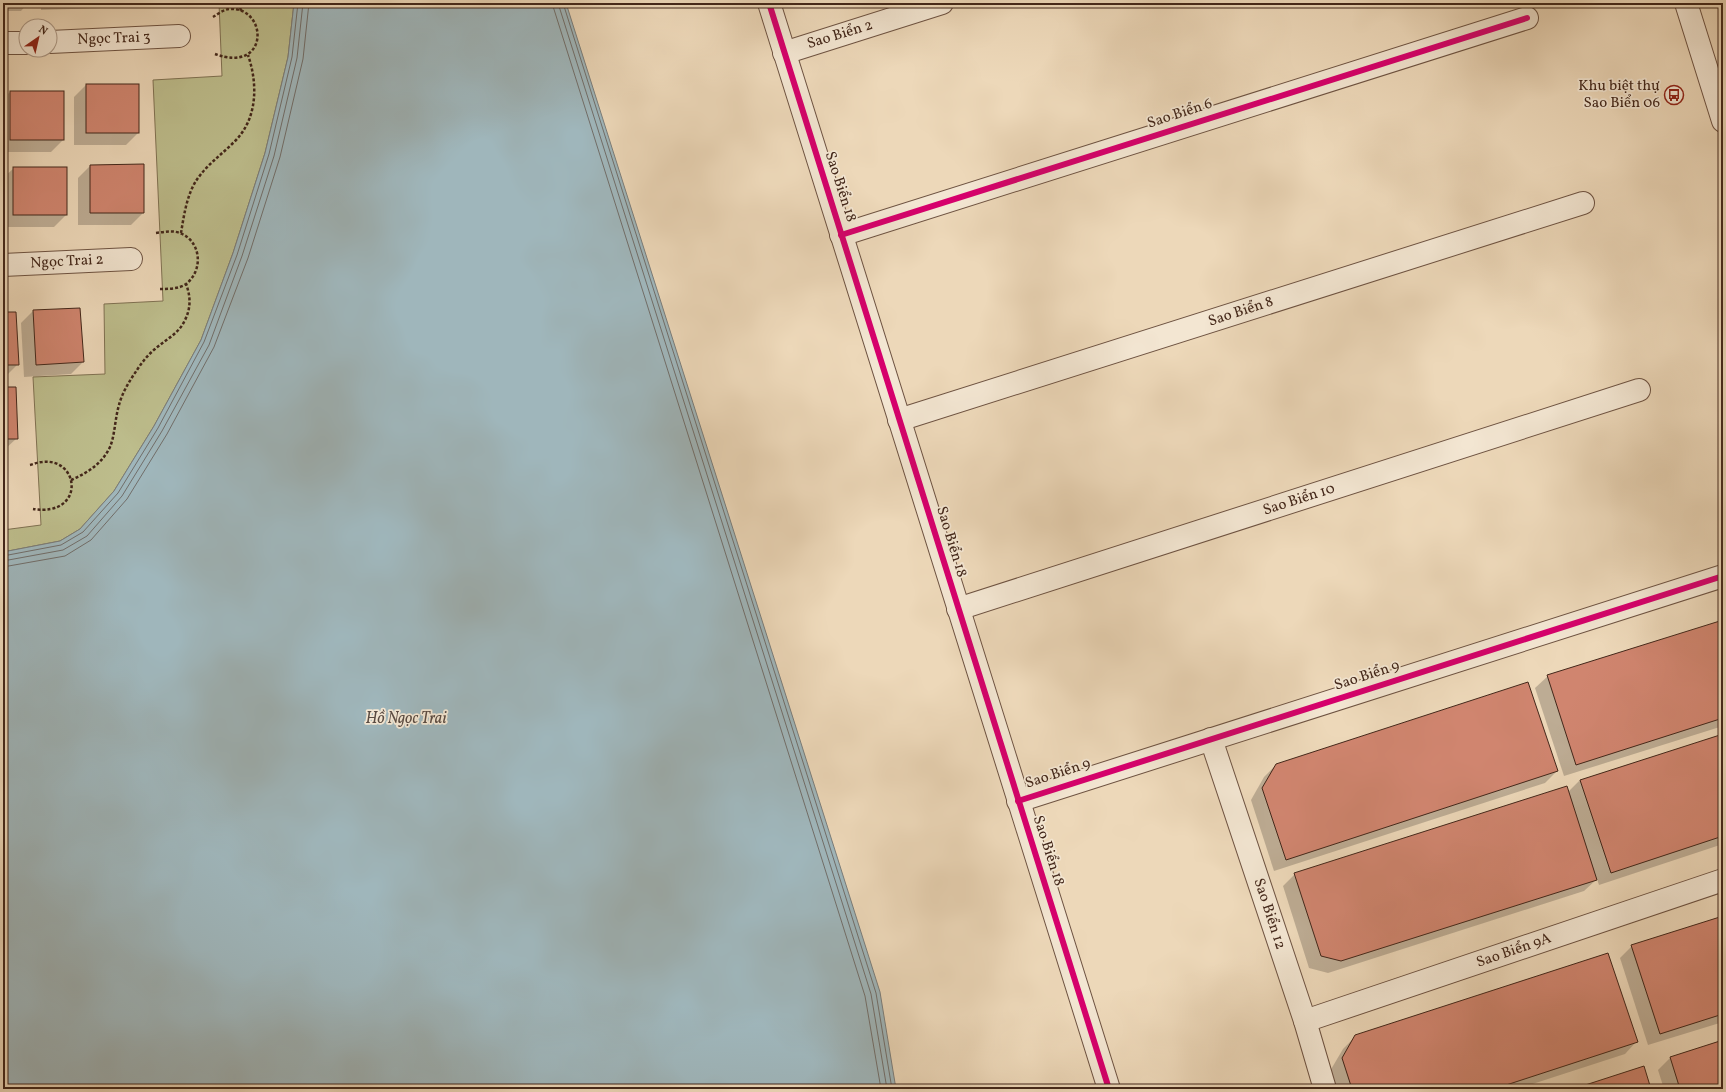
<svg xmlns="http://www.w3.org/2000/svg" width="1726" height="1092" viewBox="0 0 1726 1092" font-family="Vollkorn,serif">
  <rect width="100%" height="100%" fill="#edd8b9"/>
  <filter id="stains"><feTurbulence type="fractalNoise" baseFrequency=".005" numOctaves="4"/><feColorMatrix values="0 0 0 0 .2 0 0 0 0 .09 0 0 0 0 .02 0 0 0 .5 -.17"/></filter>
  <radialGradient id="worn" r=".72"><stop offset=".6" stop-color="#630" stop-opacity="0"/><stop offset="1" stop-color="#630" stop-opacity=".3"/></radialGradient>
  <!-- green -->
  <path fill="#bdbd8c" stroke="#807253" d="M219,3H294L288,57L265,153L233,253L201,340L154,426L114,491L80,529L60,541L3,552V530L41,525L33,377L105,374L104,304L163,301L153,80L222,76Z"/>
  <!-- water -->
  <path fill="#9fb6bb" stroke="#7a7d7b" d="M294,3H566L880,992L896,1089H3V552L60,541L80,529L114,491L154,426L201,340L233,253L265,153L288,57Z"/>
  <!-- shadow -->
  <g fill="#0003">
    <path d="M3,3H28L21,11H3Z"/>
    <path d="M41,3H108L102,8L41,10Z"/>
    <path d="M86,85H138V133L126,145H74V97Z"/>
    <path d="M10,92L63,140L51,152H3V99Z"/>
    <path d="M143,165V213L131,225H78V178L90,166Z"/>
    <path d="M14,168H66V215L54,227H3V178Z"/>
    <path d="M33,311L83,362L71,374L24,377L21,323Z"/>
    <path d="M3,313L18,364L6,376H3Z"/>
    <path d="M3,388L17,438L3,451Z"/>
    <path d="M1723,621V726L1564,776L1535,688L1548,676Z"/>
    <path d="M1723,735V844L1599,885L1597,879L1584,891L1328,973L1309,968L1283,886L1295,874L1568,792L1580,780Z"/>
    <path d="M1276,765L1557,771L1545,783L1274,871L1251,800L1264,777Z"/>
    <path d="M1723,917V1022L1648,1045L1620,958L1632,946Z"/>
    <path d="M1356,1036L1637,1041L1625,1054L1517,1089H1336L1330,1071L1343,1049Z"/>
    <path d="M1723,1041V1089H1664L1658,1070L1670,1058Z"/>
  </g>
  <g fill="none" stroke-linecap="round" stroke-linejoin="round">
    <!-- shore -->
    <g stroke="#716e6a" stroke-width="1">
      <path d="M552,3L865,996L881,1089"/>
      <path d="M558,3L871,994L887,1089"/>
      <path d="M563,3L876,993L892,1089"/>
      <path d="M3,556L61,545L83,532L118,493L158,428L204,342L237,255L269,154L292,57L298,3"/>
      <path d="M3,561L63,550L87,536L122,496L162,431L209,345L242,256L274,156L297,58L303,3"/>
      <path d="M3,567L65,556L91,540L127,499L167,434L214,347L248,258L280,157L303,59L309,3"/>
    </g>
  </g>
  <!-- building -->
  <g fill="#d0856f" stroke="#43271a">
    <rect x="86" y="84" width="53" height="49"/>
    <rect x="10" y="91" width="54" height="49"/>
    <path d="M144,164V213H90V165Z"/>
    <rect x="13" y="167" width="54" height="48"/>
    <path d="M80,308L84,362L36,365L33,310Z"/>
    <path d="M3,312H16L19,365H3Z"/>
    <path d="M3,387H16L18,439H3Z"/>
    <path d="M1723,620V718L1576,765L1547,675Z"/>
    <path d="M1528,682L1558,771L1286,860L1262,788L1276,764Z"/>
    <path d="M1723,734V836L1611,873L1580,780Z"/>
    <path d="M1567,786L1597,880L1341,961L1321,956L1294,873Z"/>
    <path d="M1723,916V1014L1660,1034L1631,945Z"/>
    <path d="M1608,953L1638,1042L1494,1089H1352L1342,1058L1355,1035Z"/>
    <path d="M1723,1040V1089H1680L1670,1057Z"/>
    <path d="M1644,1066L1651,1089H1573Z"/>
  </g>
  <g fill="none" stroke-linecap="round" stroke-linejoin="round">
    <defs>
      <g id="minor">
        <path d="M769,3L1109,1089"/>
        <path d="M1686,3L1723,121"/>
        <path d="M50,42L179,36"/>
        <path d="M3,43H26"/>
        <path d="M784,53L942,3"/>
        <path d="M841,235L1527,18"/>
        <path d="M3,265L131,259"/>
        <path d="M899,420L1583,203"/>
        <path d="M958,609L1639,390"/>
        <path d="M1211,739L1305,1021L1325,1089"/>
        <path d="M1018,801L1723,576"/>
        <path d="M1305,1021L1723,880"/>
      </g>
    </defs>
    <!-- minor casing -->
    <use href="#minor" stroke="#6e5342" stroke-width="24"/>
    <!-- path -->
    <g stroke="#43271a" stroke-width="2.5" stroke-dasharray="3 2" stroke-linecap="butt">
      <path d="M239,3L241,11"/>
      <path d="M213,17C218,14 224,9 230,9C268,7 270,74 215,54"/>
      <path d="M156,233C164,232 172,230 180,233C201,241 204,270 186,284C179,289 168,289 159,289"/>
      <path d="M181,233C184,215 187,193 198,178C208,164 221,155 233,143C258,120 258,84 248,55"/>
      <path d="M30,465C34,464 38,462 42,462C80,457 86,517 33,509"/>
      <path d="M71,480C87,473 102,464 110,447C115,435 115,418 119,405C122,393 130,380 137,370C142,362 148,355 155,349C165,340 178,334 184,322C191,309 191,297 186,284"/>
    </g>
    <!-- minor -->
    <use href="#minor" stroke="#f3e6d2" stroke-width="22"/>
    <defs>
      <g id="cycleway">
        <path d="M769,3L1109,1089"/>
        <path d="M841,235L1527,18"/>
        <path d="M1018,801L1723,576"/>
      </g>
    </defs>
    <!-- cycleway casing -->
    <use href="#cycleway" stroke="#f3e6d2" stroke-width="8"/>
    <!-- cycleway -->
    <use href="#cycleway" stroke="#d6006c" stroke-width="6"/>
  </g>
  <!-- icons -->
  <defs>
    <symbol id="bus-ring" viewBox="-11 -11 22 22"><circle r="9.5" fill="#f3e6d2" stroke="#8f2418" stroke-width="1.5"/><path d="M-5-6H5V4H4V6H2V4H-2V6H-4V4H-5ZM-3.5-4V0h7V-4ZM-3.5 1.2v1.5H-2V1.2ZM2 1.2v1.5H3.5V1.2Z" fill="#8f2418"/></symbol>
  </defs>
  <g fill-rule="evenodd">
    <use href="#bus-ring" x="1663" y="84" width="22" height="22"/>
  </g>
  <g text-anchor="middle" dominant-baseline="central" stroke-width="3.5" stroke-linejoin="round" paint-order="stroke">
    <!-- street labels -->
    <g font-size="15" fill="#43271a" stroke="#f3e6d2">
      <text transform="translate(840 35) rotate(-17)">Sao Biển 2</text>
      <text transform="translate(114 39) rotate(-2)">Ngọc Trai 3</text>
      <text transform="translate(1180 114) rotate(-18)">Sao Biển 6</text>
      <text transform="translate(840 187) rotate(72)">Sao Biển 18</text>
      <text transform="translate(67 262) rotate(-3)">Ngọc Trai 2</text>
      <text transform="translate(1241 312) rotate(-18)">Sao Biển 8</text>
      <text transform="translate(1299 500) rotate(-18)">Sao Biển 10</text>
      <text transform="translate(951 542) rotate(73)">Sao Biển 18</text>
      <text transform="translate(1367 676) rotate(-18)">Sao Biển 9</text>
      <text transform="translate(1058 774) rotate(-18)">Sao Biển 9</text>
      <text transform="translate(1048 851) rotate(72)">Sao Biển 18</text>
      <text transform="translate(1269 914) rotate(72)">Sao Biển 12</text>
      <text transform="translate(1514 951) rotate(-19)">Sao Biển 9A</text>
    </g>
    <!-- poi labels -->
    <g font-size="15" fill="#43271a" stroke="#f3e6d2" text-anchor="end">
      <text x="1660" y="86">Khu biệt thự<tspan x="1660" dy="17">Sao Biển 06</tspan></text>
    </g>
    <!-- water labels -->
    <g font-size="16" font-style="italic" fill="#5a4b42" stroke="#f3e6d2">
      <text x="406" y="719">Hồ Ngọc Trai</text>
    </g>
  </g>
  <!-- margin -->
  <rect width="1726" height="1092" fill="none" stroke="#edd8b9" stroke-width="16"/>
  <rect x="4" y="4" width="1718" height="1084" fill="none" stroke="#43271a" stroke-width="2"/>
  <rect x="8" y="8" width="1710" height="1076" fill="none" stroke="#43271a"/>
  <!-- north arrow -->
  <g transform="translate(38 38) rotate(34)"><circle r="19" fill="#f3e6d2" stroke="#ad9a88"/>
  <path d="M0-3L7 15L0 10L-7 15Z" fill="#8f2418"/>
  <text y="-6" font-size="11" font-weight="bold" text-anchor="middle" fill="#43271a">N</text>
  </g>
  <rect width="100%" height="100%" filter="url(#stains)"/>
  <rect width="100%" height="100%" fill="url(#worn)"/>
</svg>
